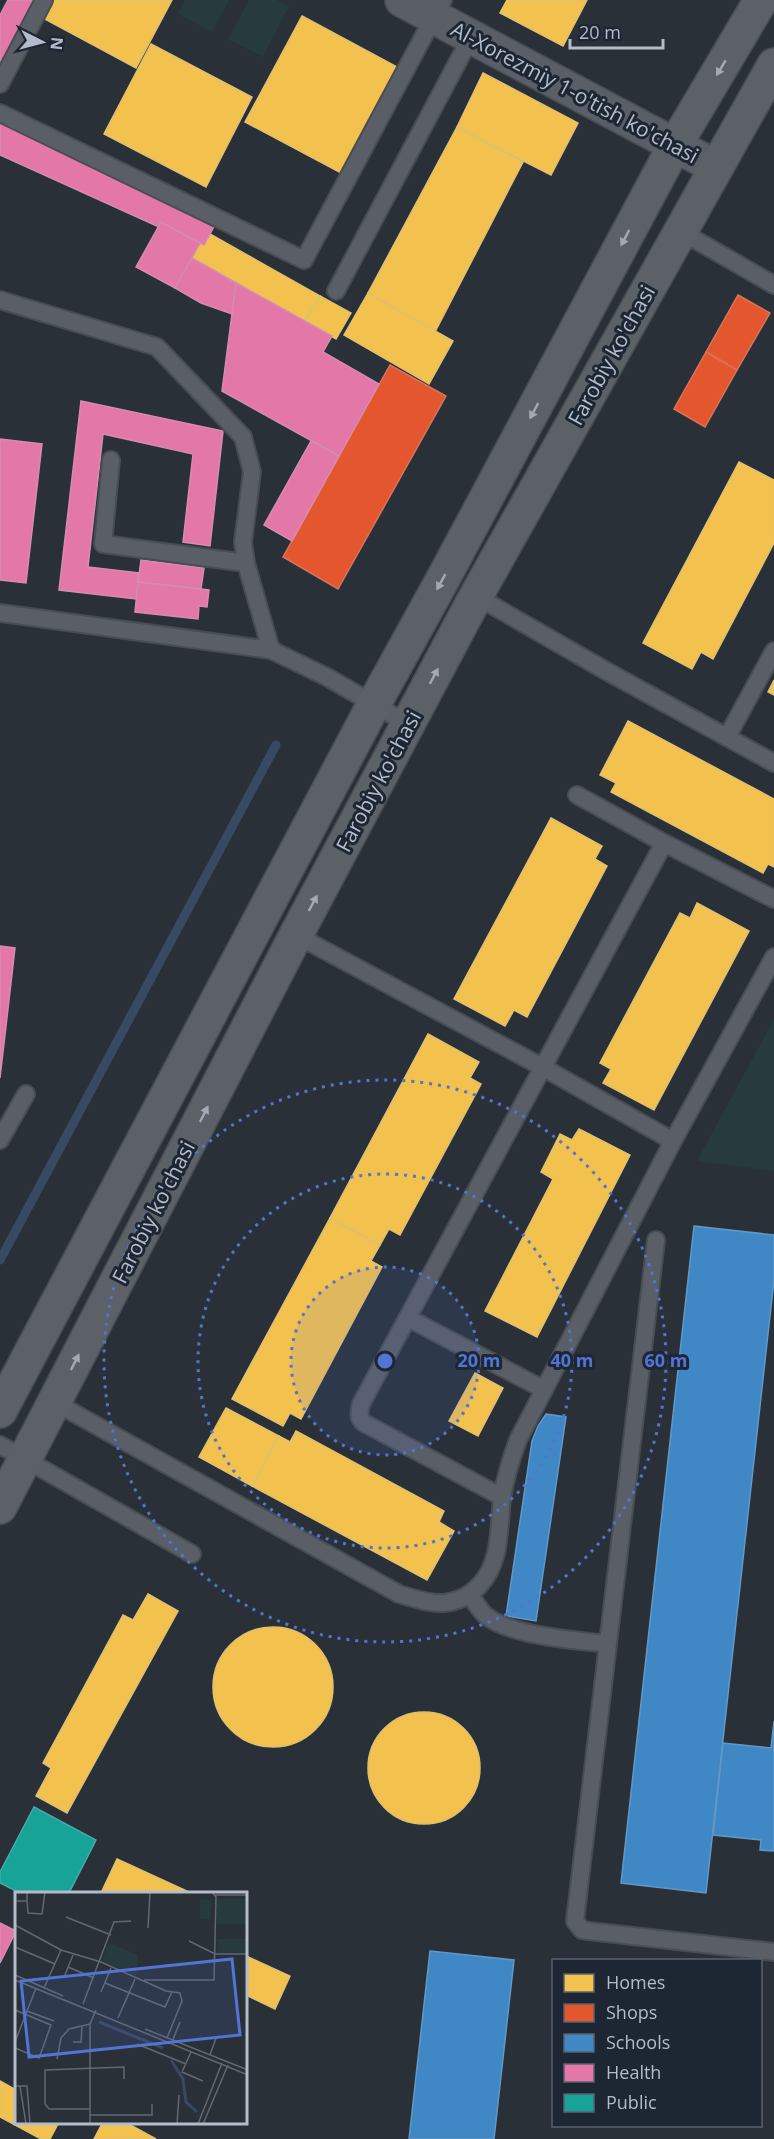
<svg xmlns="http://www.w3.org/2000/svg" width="774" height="2139" viewBox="0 0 774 2139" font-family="'Open Sans',sans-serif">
  <rect width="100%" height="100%" fill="#2a3038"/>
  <!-- green -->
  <g fill="#273a3e">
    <path d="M185,0H229L212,32L178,14Z"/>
    <path d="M249,0H277L289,6L263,57L228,39Z"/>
    <path d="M774,1019V1171L697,1161Z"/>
  </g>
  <!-- homes -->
  <g fill="#f2c14e" stroke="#dfc073" stroke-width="1.5">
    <path d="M50,0H172L136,68L41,17Z"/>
    <path d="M507,0H587L563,46L500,13Z"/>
    <path d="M302,16L399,68L343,174L245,122Z"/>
    <path d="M151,44L252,97L206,187L104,134Z"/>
    <path d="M483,73L578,123L551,175L457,127Z"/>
    <path d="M457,127L523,162L435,332L368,293Z"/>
    <path d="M210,234L320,296L305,321L192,258L200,243L204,245Z"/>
    <path d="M368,293L453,341L429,384L344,335Z"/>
    <path d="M320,296L351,313L336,339L305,321Z"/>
    <path d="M739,462L774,480V543L713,659L701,652L692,669L643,643Z"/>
    <path d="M774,680V695L768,692Z"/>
    <path d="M628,721L774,799V867L768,864L763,873L611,792L616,783L600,775Z"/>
    <path d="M551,818L602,846L595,859L607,866L527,1017L514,1010L505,1026L454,999Z"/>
    <path d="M697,903L749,931L654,1110L603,1083L611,1069L600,1063L680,913L690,918Z"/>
    <path d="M428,1034L479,1062L470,1078L481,1084L400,1235L389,1229L380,1245L330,1218Z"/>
    <path d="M579,1129L630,1155L537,1337L485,1311L553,1179L541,1172L560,1134L572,1140Z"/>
    <path d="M330,1218L380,1245L371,1261L382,1267L301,1419L290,1413L283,1426L232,1399Z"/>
    <path d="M475,1373L503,1388L478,1436L449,1421Z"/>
    <path d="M226,1408L279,1436L252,1486L199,1457Z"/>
    <path d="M296,1431L444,1511L439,1522L454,1531L427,1580L252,1486L279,1436L290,1442Z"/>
    <path d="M148,1594L178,1611L67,1813L36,1796L51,1768L43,1763L123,1615L133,1620Z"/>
    <circle cx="273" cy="1687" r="60"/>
    <circle cx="424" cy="1768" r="56"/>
    <path d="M117,1859L191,1893H101Z"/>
    <path d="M246,1956L290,1976L275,2009L246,1995Z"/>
    <path d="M0,2081L16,2090V2122H59L50,2139H41L0,2117Z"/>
    <path d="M103,2122H125L156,2139H94Z"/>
  </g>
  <!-- shops -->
  <g fill="#e4572e" stroke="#d6755c" stroke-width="1.5">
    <path d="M738,295L770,313L737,370L706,352Z"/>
    <path d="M706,352L737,370L705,427L674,409Z"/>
    <path d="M390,365L446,396L338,589L283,557Z"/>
  </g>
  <!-- schools -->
  <g fill="#3f88c5" stroke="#6298c6" stroke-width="1.5">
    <path d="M694,1226L774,1235V1280L706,1893L621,1883Z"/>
    <path d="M546,1414L566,1417L536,1621L506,1616L532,1441L538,1426Z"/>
    <path d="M774,1721V1851L760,1850L761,1840L713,1835L723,1743L771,1748Z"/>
    <path d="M430,1951L514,1960L494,2139H409Z"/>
  </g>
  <!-- health -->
  <g fill="#e377a8" stroke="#d58cb2" stroke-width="1.5">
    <path d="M8,0H41L0,76V15Z"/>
    <path d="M0,121L218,219L204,245L161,222L159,227L0,155Z"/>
    <path d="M161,222L200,243L175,288L136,267Z"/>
    <path d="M192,258L236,283L232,314L201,303L175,288Z"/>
    <path d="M236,283L332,336L323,352L379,384L339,456L222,391Z"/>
    <path d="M81,401L223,431L210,546L183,542L193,454L103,434L88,567L139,573L136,599L59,590Z"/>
    <path d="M0,439L42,444L26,583L0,580Z"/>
    <path d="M311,441L339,456L292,541L264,525Z"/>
    <path d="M141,560L204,568L201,589L138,582Z"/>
    <path d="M138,582L209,590L207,607L199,606L198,619L135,612Z"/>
    <path d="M0,946L15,948L0,1078Z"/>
    <path d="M0,1923L16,1931L0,1963Z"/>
  </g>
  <!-- public -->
  <path fill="#17a398" stroke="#46aaa7" stroke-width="1.5" d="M34,1807L96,1840L69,1893H20L0,1883V1872Z"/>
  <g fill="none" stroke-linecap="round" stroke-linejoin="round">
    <!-- stream -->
    <path stroke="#384963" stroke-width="9" d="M0,1260L276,745"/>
    <defs>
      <g id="lane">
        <path d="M0,84L44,0"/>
        <path d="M0,113L304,260L443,0"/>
        <path d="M680,231L774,285"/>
        <path d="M336,291L471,37"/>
        <path d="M0,300L157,347L243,437L252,472L243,542L246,563L271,650"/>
        <path d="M111,460L103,544L246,563"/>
        <path d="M476,596L608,672L774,763"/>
        <path d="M0,613L271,650L327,677L408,724"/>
        <path d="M727,737L774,651"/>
        <path d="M577,795L664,843L774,899"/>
        <path d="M296,935L544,1068L673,1141"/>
        <path d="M0,1140L26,1094"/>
        <path d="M656,1240L575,1921L582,1930L589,1931L774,1952"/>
        <path d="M408,1318L543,1389"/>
        <path d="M54,1402L399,1594C413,1598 429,1604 444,1603C472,1600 490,1579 496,1553C500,1535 500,1516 502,1498C505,1478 511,1459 518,1440L673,1141L774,957"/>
        <path d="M0,1445L192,1554"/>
        <path d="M502,1497L364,1423C358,1418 359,1412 361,1404L664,843"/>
        <path d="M470,1595C474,1601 479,1609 484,1614C507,1636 576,1640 607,1644"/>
      </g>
      <path id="street" d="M402,0L716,167"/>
      <g id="primary">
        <path d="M0,1411L374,704L444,577L675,145L761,0"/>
        <path d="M0,1507L296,935L476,596L774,65"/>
      </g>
    </defs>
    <!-- lane casing -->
    <use href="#lane" stroke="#484c53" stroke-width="20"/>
    <!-- street casing -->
    <use href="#street" stroke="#484c53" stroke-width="36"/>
    <!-- primary casing -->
    <use href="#primary" stroke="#484c55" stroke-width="36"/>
    <!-- lane -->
    <use href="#lane" stroke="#5a5e66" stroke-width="16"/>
    <!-- street -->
    <use href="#street" stroke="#5a5e66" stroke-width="33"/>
    <!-- primary -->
    <use href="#primary" stroke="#5c6168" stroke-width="33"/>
  </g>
  <!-- one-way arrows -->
  <defs><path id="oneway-solid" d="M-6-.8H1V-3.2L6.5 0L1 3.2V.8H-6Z" transform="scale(1.5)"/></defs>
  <g fill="#a2aab6">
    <use href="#oneway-solid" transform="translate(721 68) rotate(121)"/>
    <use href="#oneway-solid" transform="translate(625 238) rotate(118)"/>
    <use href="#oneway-solid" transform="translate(534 411) rotate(118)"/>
    <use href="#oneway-solid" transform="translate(441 582) rotate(119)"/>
    <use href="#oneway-solid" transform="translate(434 676) rotate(-62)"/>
    <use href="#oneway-solid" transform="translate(313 903) rotate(-62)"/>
    <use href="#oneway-solid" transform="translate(204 1114) rotate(-63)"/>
    <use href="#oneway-solid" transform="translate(75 1362) rotate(-63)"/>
  </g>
  <!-- distance rings -->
  <circle cx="385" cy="1361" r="94" fill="#5274d3" fill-opacity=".12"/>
  <g fill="none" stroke="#5274d3" stroke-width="3" stroke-dasharray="3 6">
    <circle cx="385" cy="1361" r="94"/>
    <circle cx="385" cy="1361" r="187"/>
    <circle cx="385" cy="1361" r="281"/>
  </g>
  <g text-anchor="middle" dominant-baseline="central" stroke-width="6" stroke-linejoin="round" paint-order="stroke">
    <!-- street labels -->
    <g font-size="21" fill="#b4bcc9" stroke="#1d2633">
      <text transform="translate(575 92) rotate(28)">Al-Xorezmiy 1-o'tish ko'chasi</text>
      <text transform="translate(611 355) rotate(-61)">Farobiy ko'chasi</text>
      <text transform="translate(378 781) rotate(-62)">Farobiy ko'chasi</text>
      <text transform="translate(153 1212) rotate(-63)">Farobiy ko'chasi</text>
    </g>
  </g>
  <!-- overview -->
  <g transform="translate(15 1892)">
    <rect width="232" height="232" fill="#2a3038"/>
    <path d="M185,7L196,8L195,27H185ZM202,7H231V32H202ZM201,47H232V61H204ZM94,51L123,63L121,84L87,68Z" fill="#273a3e"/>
    <path fill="none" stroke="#384963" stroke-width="3" d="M84,130L148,156M156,168L168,187L171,210L182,220"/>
    <path fill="none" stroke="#616872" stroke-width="1.5" d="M200,3H233M0,9H12V0M12,9L13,21L27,22L30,0M51,25L96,43M0,33L46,58L86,70L151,99L165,101L167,109L152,146M133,36L135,0M174,49L200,62H233M0,55L40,72M53,75L79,86M0,83L48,104M50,83L58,63M0,88L233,183M129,88H199L201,5L197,0M90,91L150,115L157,100M29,96L46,58M86,100L96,76M68,112L99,30L116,29M0,118L36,133L24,166L0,156M12,119L39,129M103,126L120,87M130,137L233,178M0,150L21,96M58,150H66L67,135M157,150L165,130M122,152L171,172M176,160L167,180L188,189M195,163L201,146M42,167L46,146L54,137L75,132M0,194H12L15,232M5,194L11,232M75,217H34L30,212V178L109,175V187M75,223H137V212M75,232V132L81,118M162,232L164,203M183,232L207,171M188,232L213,173"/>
    <path fill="#5274d3" fill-opacity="0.15" stroke="#5274d3" stroke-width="3" d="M217,67L225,143L14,165L6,89Z"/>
    <rect width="232" height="232" fill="none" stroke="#b4bcc9" stroke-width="3"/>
  </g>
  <circle cx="385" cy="1361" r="9" fill="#5274d3" stroke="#1d2633" stroke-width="3"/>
  <g font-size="18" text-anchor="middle" font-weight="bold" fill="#5274d3" stroke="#1d2633" stroke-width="6" stroke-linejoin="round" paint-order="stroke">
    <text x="479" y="1367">20 m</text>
    <text x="572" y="1367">40 m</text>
    <text x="666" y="1367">60 m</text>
  </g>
  <!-- legend -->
  <rect x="552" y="1959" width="210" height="168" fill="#1d2633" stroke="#59626f" stroke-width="1.5"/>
  <rect x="564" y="1974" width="30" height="18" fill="#f2c14e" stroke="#59626f" stroke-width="1.5"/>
  <text x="606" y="1989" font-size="18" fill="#b4bcc9">Homes</text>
  <rect x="564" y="2004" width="30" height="18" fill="#e4572e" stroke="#59626f" stroke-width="1.5"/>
  <text x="606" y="2019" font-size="18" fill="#b4bcc9">Shops</text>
  <rect x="564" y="2034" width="30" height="18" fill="#3f88c5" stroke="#59626f" stroke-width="1.5"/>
  <text x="606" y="2049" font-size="18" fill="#b4bcc9">Schools</text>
  <rect x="564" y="2064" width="30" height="18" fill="#e377a8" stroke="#59626f" stroke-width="1.5"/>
  <text x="606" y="2079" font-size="18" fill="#b4bcc9">Health</text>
  <rect x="564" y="2094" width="30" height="18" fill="#17a398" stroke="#59626f" stroke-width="1.5"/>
  <text x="606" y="2109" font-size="18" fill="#b4bcc9">Public</text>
  <!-- north arrow -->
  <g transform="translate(42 42) rotate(96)" stroke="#1d2633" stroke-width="4.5" paint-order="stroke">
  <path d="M0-4.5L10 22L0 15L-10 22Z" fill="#b4bcc9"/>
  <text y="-9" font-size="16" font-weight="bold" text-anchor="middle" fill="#b4bcc9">N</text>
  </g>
  <!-- scale -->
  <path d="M570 39v9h93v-9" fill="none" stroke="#b4bcc9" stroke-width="3"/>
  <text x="579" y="39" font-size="18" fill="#b4bcc9" stroke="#1d2633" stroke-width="4.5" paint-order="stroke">20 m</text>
</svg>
